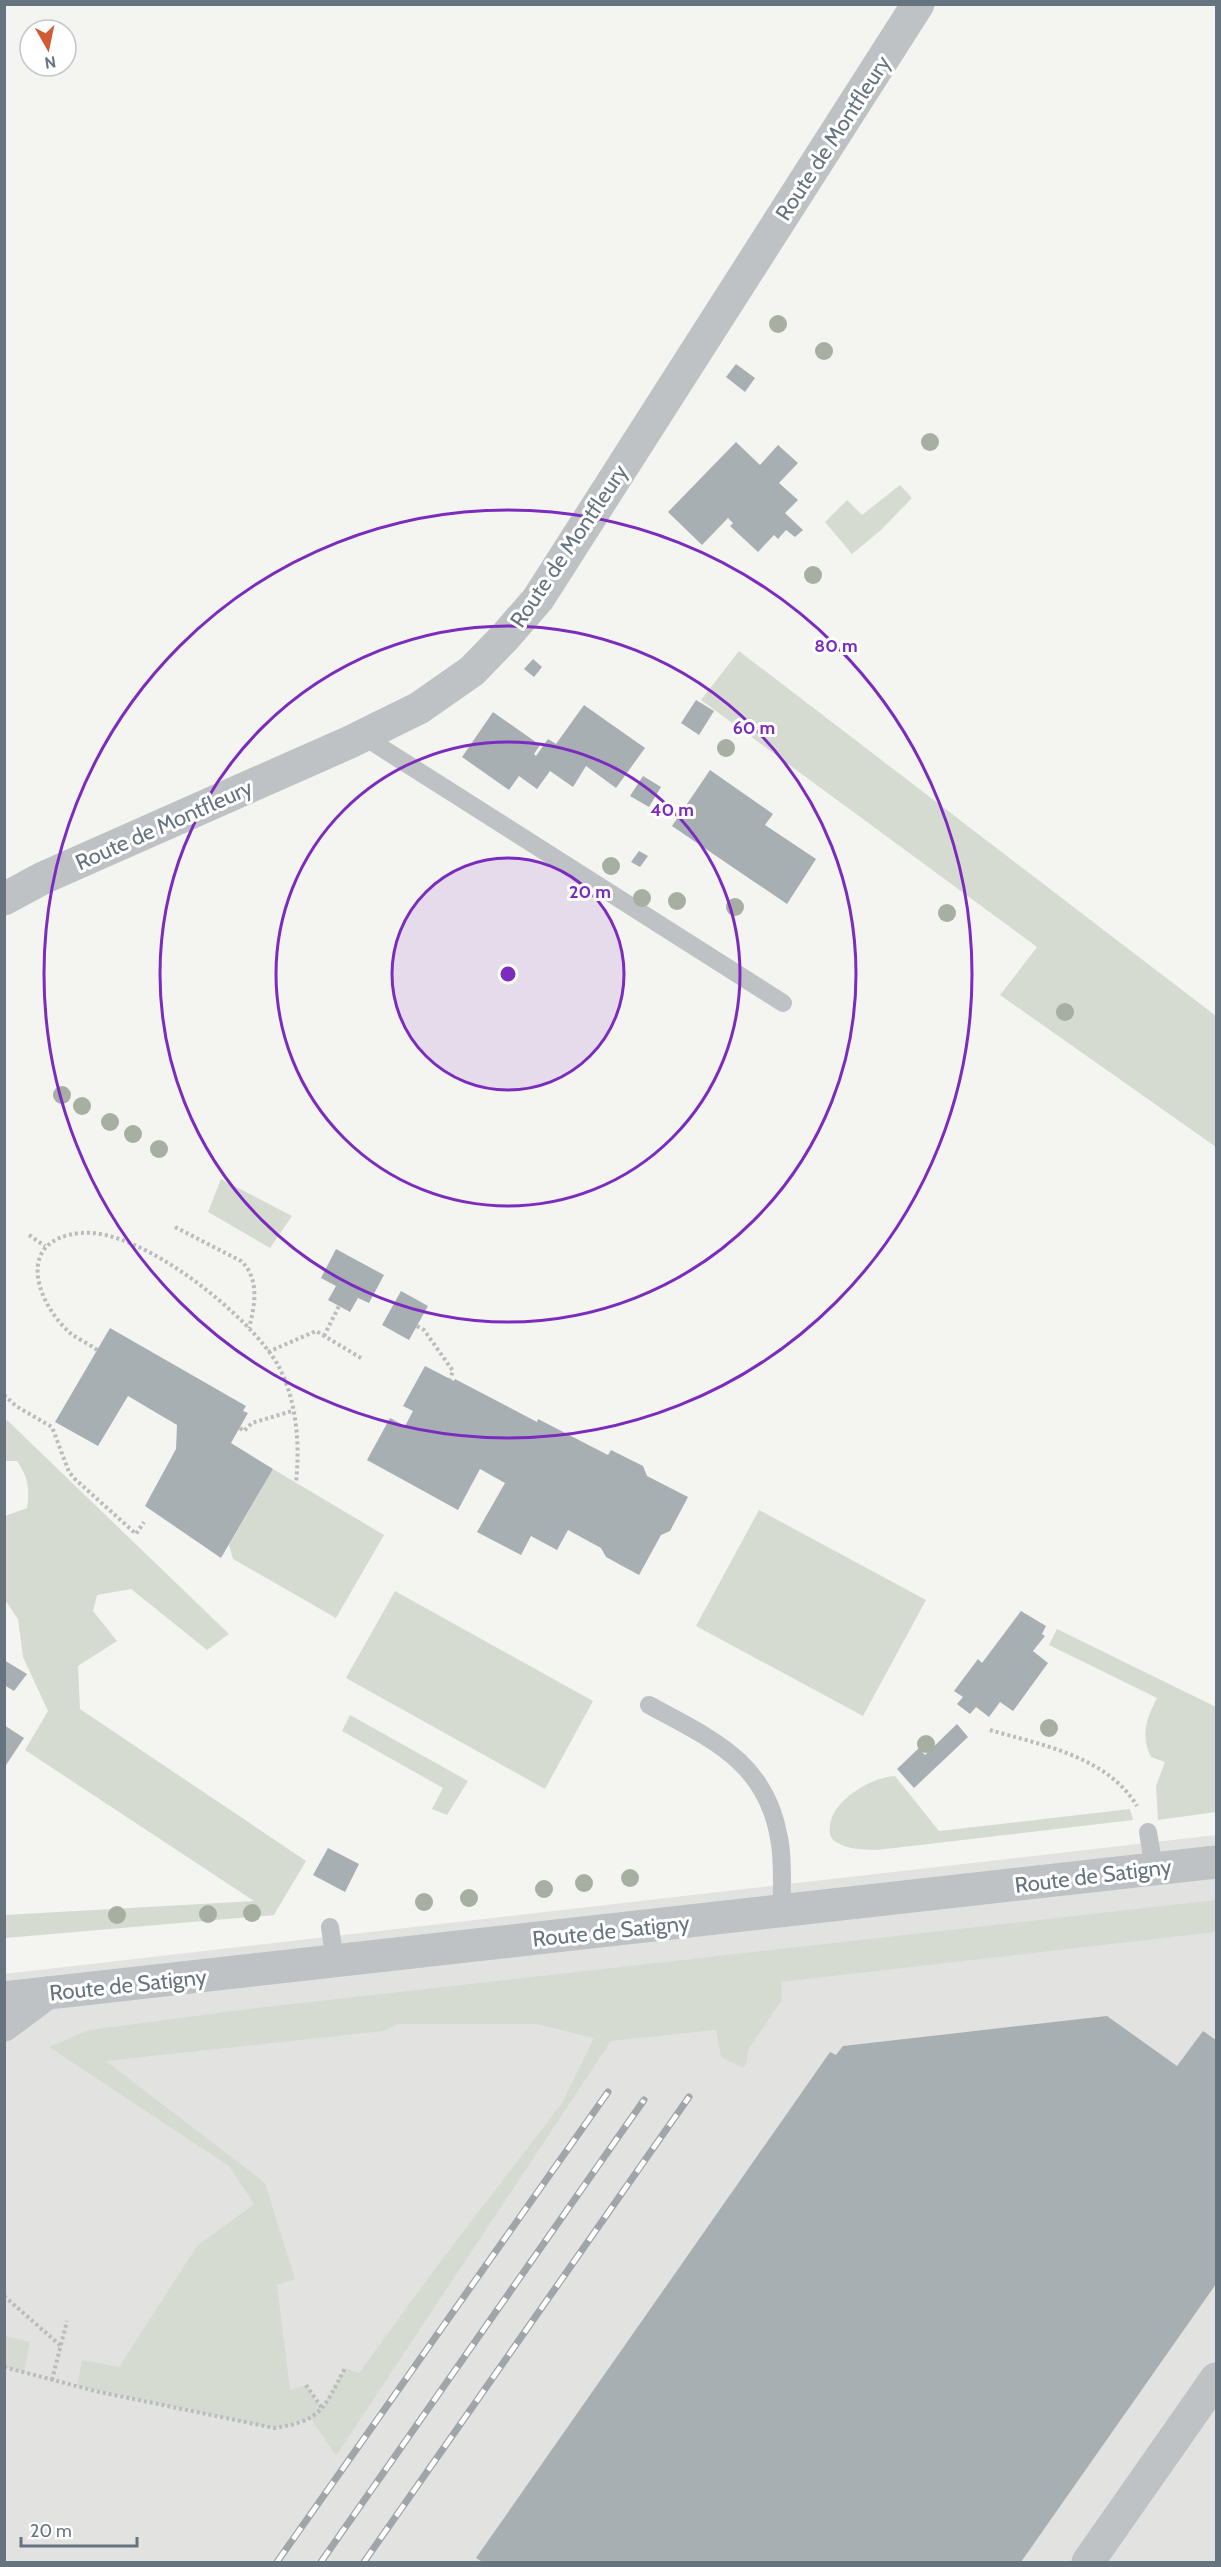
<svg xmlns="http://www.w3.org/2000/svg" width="1221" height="2567" viewBox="0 0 1221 2567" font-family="Cabin,sans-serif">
  <rect width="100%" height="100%" fill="#f4f4f1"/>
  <!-- built -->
  <path fill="#e2e3e1" d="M1216,1835V2562H5L4,1974Z"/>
  <!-- green -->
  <g fill="#d6dbd2" fill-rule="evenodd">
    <path d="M900,485L912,498L881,530L852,554L825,522L847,500L862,515Z"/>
    <path d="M739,651L1216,1016V1147L1000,995L1037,947L701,700Z"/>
    <path d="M221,1179L292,1216L270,1248L208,1212Z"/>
    <path d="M7,1420L229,1634L207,1650L131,1589L97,1595L93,1611L117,1641L78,1666L80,1709L306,1861L274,1915L5,1938V1915L254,1901L25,1750L48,1711L23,1657L18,1619L5,1600V1516L27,1508C30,1489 28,1477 17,1461H5V1424Z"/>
    <path d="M273,1469L384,1535L336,1618L233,1559L229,1545Z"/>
    <path d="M759,1510L926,1600L863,1716L696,1626Z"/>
    <path d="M395,1591L593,1701L545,1789L346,1678Z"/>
    <path d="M1057,1629L1216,1707V1812L1158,1820L1156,1786L1165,1762L1151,1757C1140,1736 1147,1717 1157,1698L1049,1645Z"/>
    <path d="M350,1715L468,1781L447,1815L432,1809L443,1788L342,1731Z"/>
    <path d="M895,1776L939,1831L1130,1809L1133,1820L877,1850C863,1849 848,1850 836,1842C830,1839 829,1833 830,1826C832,1800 872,1777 895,1776Z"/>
    <path d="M1216,1900V1932L781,1982L782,2000L748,2050L747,2062L743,2068L721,2057L716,2030L611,2041L336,2456L311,2419L274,2428L77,2386L82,2360L119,2367L197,2246L254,2204L229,2166L49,2047L89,2030L256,2008ZM397,2024H536L594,2038L562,2103L437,2266L359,2373L345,2368L322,2408L306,2385L290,2390L277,2285L295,2279L265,2183L106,2061L384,2031Z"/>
    <path d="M5,2336L30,2342L24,2372L5,2367Z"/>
  </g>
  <!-- building -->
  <g fill="#a8afb3">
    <path d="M736,364L755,378L745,392L726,377Z"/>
    <path d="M736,442L760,465L778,445L798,463L779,483L798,500L785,513L803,530L795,537L786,530L778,539L774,535L758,552L730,526L733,523L728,518L702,545L668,512Z"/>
    <path d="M533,659L542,667L534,677L524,669Z"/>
    <path d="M696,700L714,711L699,735L681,723Z"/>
    <path d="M584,705L645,748L616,788L586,766L573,787L550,771L537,789L519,776L509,790L462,757L493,712L540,745L534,754L536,756L548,739L556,744Z"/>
    <path d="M710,770L773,814L765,825L816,859L787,904L672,826Z"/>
    <path d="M643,776L661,787L649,807L630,796Z"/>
    <path d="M639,851L648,856L640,867L631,862Z"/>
    <path d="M336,1249L384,1275L369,1303L358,1298L350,1312L328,1300L336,1286L321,1278Z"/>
    <path d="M401,1291L428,1306L409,1340L382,1325Z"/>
    <path d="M110,1328L246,1406L243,1411L248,1413L231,1443L273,1469L221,1558L145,1506L176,1449L177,1425L128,1396L98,1446L55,1422Z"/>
    <path d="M425,1366L454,1381L455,1379L537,1422L538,1419L608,1455L611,1450L643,1466L647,1476L688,1497L670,1531L661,1535L639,1575L606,1557L601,1548L568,1530L557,1550L531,1536L521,1555L477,1532L505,1483L480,1469L458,1510L367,1460L390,1418L405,1426L413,1411L403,1406Z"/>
    <path d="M1021,1611L1046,1626L1042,1634L1045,1636L1033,1651L1048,1663L1013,1711L1000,1702L989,1717L976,1707L970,1714L957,1704L963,1697L954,1691L978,1659L982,1663Z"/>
    <path d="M4,1660L27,1674L14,1691L4,1685Z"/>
    <path d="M957,1724L968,1737L914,1788L897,1769L919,1748L925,1755Z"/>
    <path d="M4,1725L24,1738L6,1765L4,1764Z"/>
    <path d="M328,1848L359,1864L345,1892L313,1875Z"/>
    <path d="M1107,2016L1177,2066L1203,2031L1216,2040V2284L1021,2562H480L481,2561L476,2558L830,2052L836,2055L843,2046Z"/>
  </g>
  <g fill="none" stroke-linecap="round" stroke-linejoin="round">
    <!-- path -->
    <g stroke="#babcbe" stroke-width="4" stroke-dasharray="3 3" stroke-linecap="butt">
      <path d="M175,1227L241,1261C260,1279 255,1305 249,1328"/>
      <path d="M29,1235L45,1246"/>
      <path d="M417,1326L424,1330L453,1371L450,1379"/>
      <path d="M324,1336L339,1306"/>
      <path d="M97,1350C89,1344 78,1339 70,1333C35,1301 15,1239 81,1233C140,1227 252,1317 279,1367C297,1402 300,1445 296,1483"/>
      <path d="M268,1352L316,1331L361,1358"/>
      <path d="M4,1395L16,1406L52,1427L69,1472L75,1479L136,1534L144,1522"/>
      <path d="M240,1428L244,1431L252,1423L292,1411"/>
      <path d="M990,1730C1041,1745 1107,1756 1137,1806"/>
      <path d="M4,2296L61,2346"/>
      <path d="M4,2367L95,2391L274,2428C322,2421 324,2408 345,2368"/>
      <path d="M52,2380L67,2321"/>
      <path d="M306,2385L322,2408"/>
    </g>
    <!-- service -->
    <g stroke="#bec2c5" stroke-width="18">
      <path d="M363,736L783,1003"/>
      <path d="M649,1705C711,1739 766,1761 779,1838C784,1861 781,1888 782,1912"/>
      <path d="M1148,1832L1154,1869"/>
      <path d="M330,1927L335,1962"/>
    </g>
    <!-- minor -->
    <g stroke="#bec2c5" stroke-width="33">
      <path d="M4,899L43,878L350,742L419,708L472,671L505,637L538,599L918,4"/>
      <path d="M4,2025L47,1993"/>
      <path d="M1088,2562L1216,2379"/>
    </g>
    <!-- tertiary -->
    <path stroke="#bec2c5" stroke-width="33" d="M4,1998L1216,1862"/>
    <defs>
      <g id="rail">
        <path d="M277,2562L608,2092"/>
        <path d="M321,2562L644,2100"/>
        <path d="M364,2562L689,2097"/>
      </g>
    </defs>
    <!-- rail casing -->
    <use href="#rail" stroke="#a0a5aa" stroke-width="7"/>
    <!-- rail -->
    <use href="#rail" stroke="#fff" stroke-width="4.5" stroke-dasharray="14" stroke-linecap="butt"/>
  </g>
  <!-- trees -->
  <g fill="#a7afa3">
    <circle cx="778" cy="324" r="9"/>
    <circle cx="824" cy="351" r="9"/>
    <circle cx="930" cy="442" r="9"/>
    <circle cx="813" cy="575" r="9"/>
    <circle cx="726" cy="748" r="9"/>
    <circle cx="611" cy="866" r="9"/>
    <circle cx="642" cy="898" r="9"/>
    <circle cx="677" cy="901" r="9"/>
    <circle cx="735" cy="907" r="9"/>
    <circle cx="947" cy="913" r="9"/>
    <circle cx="1065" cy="1012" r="9"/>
    <circle cx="62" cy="1095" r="9"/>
    <circle cx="82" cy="1106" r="9"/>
    <circle cx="110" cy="1122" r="9"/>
    <circle cx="133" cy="1134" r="9"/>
    <circle cx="159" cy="1149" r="9"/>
    <circle cx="1049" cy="1728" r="9"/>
    <circle cx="926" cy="1744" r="9"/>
    <circle cx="630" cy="1878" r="9"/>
    <circle cx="584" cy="1883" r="9"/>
    <circle cx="544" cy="1889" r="9"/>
    <circle cx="469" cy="1898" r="9"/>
    <circle cx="424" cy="1902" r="9"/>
    <circle cx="252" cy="1913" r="9"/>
    <circle cx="208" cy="1914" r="9"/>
    <circle cx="117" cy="1915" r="9"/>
  </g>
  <!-- distance rings -->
  <circle cx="508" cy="974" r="116" fill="#7b2cbf" fill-opacity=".12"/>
  <g fill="none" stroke="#7b2cbf" stroke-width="3">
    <circle cx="508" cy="974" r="116"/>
    <circle cx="508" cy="974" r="232"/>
    <circle cx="508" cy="974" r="348"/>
    <circle cx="508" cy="974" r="464"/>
  </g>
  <g text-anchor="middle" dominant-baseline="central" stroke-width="6" stroke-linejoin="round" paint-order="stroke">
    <!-- street labels -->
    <g font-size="22" fill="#66747f" stroke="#fff">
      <text transform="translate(833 138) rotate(-57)">Route de Montfleury</text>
      <text transform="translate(569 546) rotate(-56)">Route de Montfleury</text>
      <text transform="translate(164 825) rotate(-24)">Route de Montfleury</text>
      <text transform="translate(1093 1876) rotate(-7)">Route de Satigny</text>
      <text transform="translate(611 1931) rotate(-6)">Route de Satigny</text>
      <text transform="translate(128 1985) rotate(-6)">Route de Satigny</text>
    </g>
  </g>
  <circle cx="508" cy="974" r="9" fill="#7b2cbf" stroke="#fff" stroke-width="3"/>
  <g font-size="18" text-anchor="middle" font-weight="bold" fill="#7b2cbf" stroke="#fff" stroke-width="6" stroke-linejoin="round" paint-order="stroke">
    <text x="836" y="652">80 m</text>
    <text x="754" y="734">60 m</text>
    <text x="672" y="816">40 m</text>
    <text x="590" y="898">20 m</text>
  </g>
  <!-- border -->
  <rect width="1221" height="2567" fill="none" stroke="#66747f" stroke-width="12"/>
  <!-- north arrow -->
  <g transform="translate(48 48) rotate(171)"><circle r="28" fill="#ffffff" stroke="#c2c7cc" stroke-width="1.5"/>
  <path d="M0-4.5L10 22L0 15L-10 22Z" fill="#d35932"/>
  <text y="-9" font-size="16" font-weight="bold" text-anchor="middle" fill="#66747f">N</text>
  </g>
  <!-- scale -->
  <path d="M21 2537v9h116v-9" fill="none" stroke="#66747f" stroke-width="3"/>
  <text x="30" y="2537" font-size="18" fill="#66747f" stroke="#ffffff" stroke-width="4.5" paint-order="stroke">20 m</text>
</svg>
